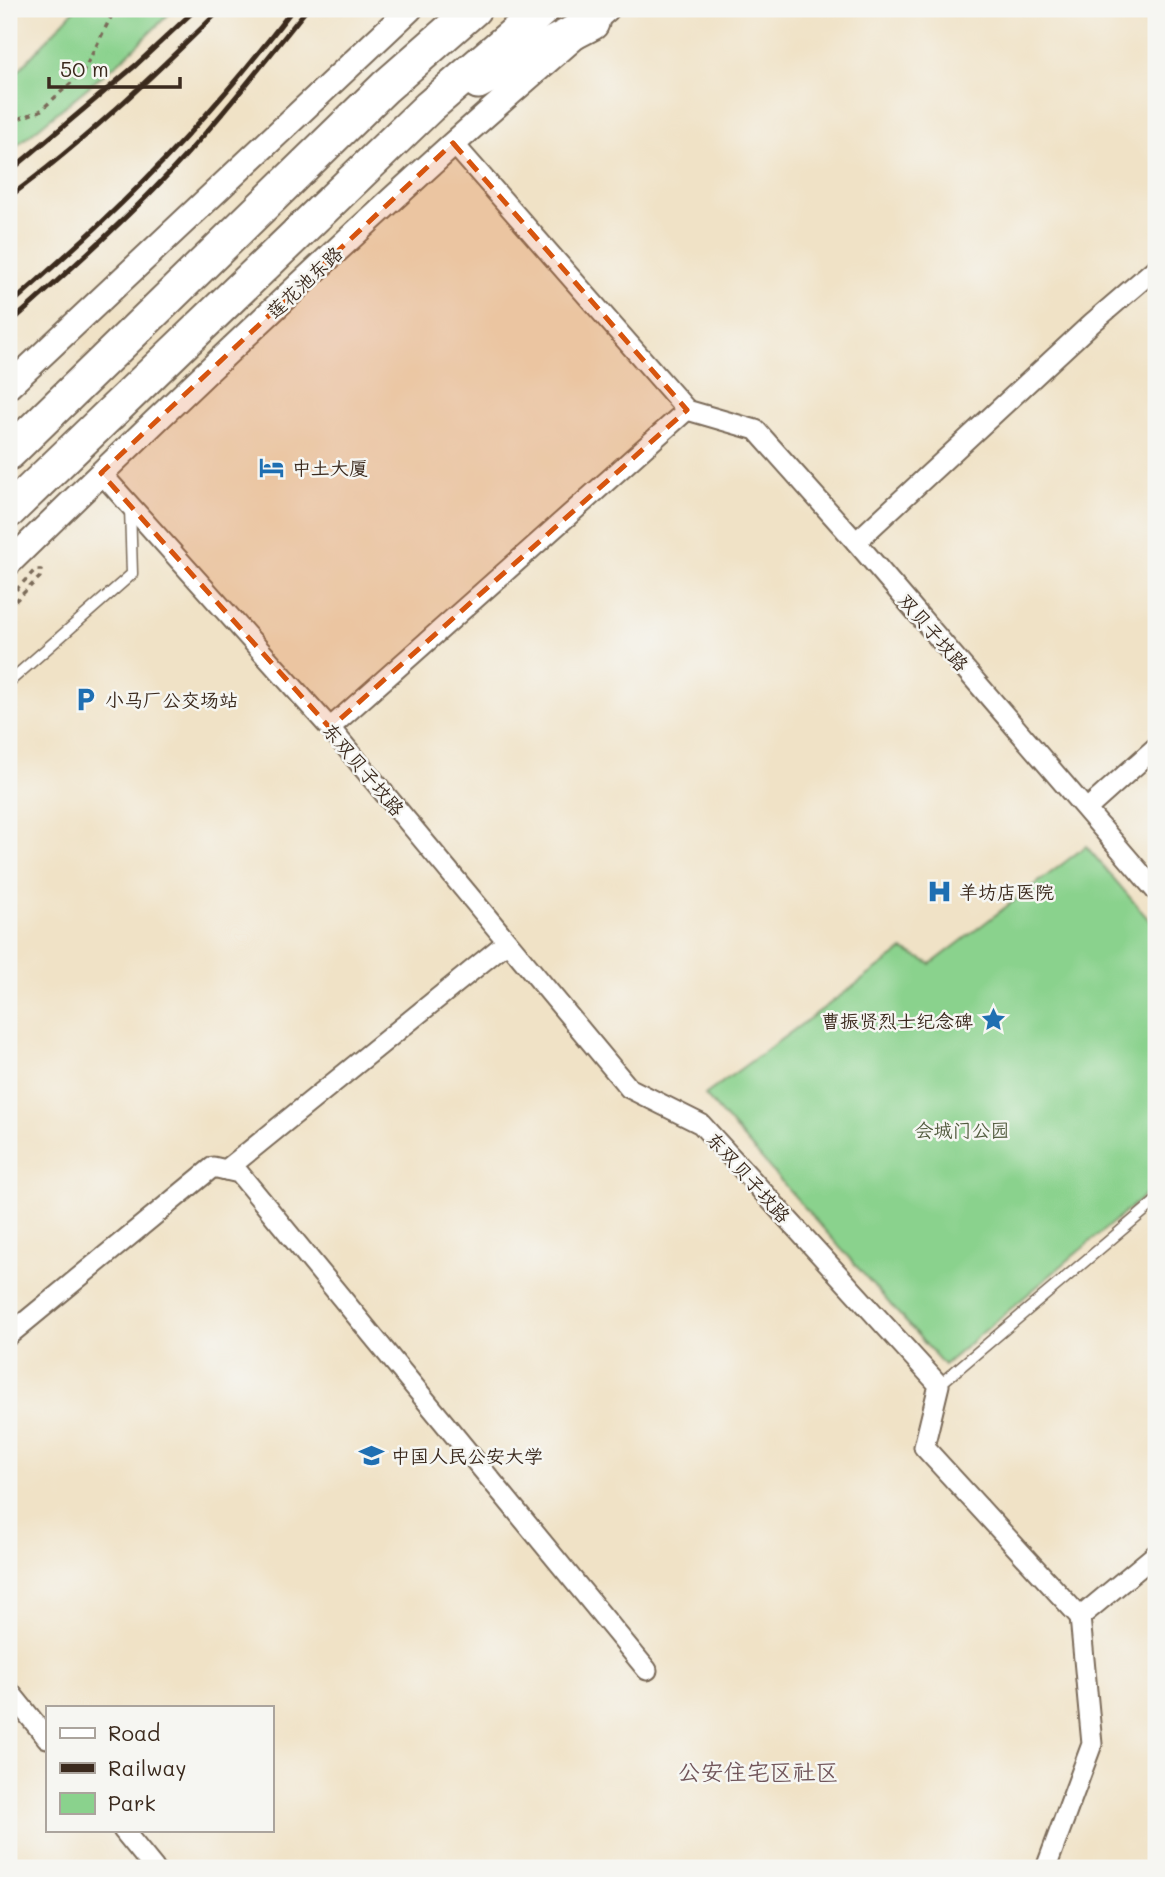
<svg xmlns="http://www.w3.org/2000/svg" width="1165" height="1877" viewBox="0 0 1165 1877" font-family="Mali,'LXGW WenKai TC',sans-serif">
  <rect width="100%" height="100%" fill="#f6f6f2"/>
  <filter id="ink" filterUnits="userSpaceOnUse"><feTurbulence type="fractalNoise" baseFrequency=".0143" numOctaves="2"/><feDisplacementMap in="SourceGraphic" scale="14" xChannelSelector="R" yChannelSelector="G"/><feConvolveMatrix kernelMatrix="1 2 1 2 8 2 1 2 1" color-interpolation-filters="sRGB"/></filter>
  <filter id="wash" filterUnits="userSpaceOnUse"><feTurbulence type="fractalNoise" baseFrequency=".00686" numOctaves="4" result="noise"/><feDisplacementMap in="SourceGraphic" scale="28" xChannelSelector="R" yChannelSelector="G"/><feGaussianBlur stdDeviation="1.57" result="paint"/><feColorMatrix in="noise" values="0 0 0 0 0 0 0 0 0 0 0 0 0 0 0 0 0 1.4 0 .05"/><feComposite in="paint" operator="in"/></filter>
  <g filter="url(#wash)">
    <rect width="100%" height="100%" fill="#f0e2c6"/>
    <!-- green -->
    <g fill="#8ad28d" stroke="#627e56" stroke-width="2">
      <path d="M75,9H174L126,56L9,152V81Z"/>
      <path d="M1086,846L1156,928V1186L944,1365L705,1095L903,950L931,964Z"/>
    </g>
  </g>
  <g filter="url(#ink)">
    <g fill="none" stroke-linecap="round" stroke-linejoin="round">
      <defs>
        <g id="service">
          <path d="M9,680L10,681L132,574L130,507"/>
          <path d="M939,1385L1156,1201"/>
        </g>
        <g id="minor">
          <path d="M687,410L756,430L856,542L1156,891"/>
          <path d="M101,473L330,728L629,1088L701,1124L939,1385L924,1447L1080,1617L1092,1744L1046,1868"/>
          <path d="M856,542L1092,323L1156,268"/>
          <path d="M330,728L687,410L453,143"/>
          <path d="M1087,809L1156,747"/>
          <path d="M226,1170L507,942"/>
          <path d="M9,1335L213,1167L239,1173L647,1670"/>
          <path d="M1080,1617L1156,1554"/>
          <path d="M9,1691L47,1738"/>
          <path d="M123,1830L154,1868"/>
        </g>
        <g id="tertiary">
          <path d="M9,386L410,9"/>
          <path d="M9,563C154,421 301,281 452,145C503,99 556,54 607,9"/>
        </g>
        <g id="trunk">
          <path d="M478,82L592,23"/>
          <path d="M9,453L385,87L474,9"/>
          <path d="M9,511L429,107L543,9"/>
        </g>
      </defs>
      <!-- service casing -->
      <use href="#service" stroke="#7a6a59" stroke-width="13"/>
      <!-- minor casing -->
      <use href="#minor" stroke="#7a6a59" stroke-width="23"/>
      <!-- tertiary casing -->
      <use href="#tertiary" stroke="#7a6a59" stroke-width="28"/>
      <!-- trunk casing -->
      <use href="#trunk" stroke="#7a6a59" stroke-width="37"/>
      <!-- path -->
      <g stroke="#7a6a59" stroke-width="3.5" stroke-dasharray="5 5" stroke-linecap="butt">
        <path d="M9,122L40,111L83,72L115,9"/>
        <path d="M9,597L35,570H41L40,577L9,607"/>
      </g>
      <!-- service -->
      <use href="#service" stroke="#fff" stroke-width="10"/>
      <!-- minor -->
      <use href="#minor" stroke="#fff" stroke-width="19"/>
      <!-- tertiary -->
      <use href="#tertiary" stroke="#fff" stroke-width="24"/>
      <!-- trunk -->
      <use href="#trunk" stroke="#fff" stroke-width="33"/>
      <!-- rail -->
      <g stroke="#3b2a1e" stroke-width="5">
        <path d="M9,172L136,65L196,9"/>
        <path d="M9,197C85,141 154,75 221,9"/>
        <path d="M9,306C39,279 70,252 100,224C170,158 235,85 293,9"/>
        <path d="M9,324C59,280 108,236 154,189C209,133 258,70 307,9"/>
      </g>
    </g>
  </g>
  <!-- marked area -->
  <path fill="#d7540e" fill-opacity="0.2" stroke="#d7540e" stroke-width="5" stroke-dasharray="14 9" stroke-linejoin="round" d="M453,143L687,410L330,728L101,473Z"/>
  <!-- icons -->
  <defs>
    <symbol id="hotel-bare" viewBox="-9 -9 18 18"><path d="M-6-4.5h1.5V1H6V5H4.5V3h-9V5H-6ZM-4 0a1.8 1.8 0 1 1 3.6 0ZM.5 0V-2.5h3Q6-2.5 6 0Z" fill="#1f6fb2" stroke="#f6f6f2" stroke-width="2.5" paint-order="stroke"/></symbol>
    <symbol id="parking-bare" viewBox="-9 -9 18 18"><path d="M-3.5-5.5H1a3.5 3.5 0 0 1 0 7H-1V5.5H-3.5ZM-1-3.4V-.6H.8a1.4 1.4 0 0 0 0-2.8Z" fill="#1f6fb2" stroke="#f6f6f2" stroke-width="2.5" paint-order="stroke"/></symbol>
    <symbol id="hospital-bare" viewBox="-9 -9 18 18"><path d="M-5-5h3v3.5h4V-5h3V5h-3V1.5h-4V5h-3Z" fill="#1f6fb2" stroke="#f6f6f2" stroke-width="2.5" paint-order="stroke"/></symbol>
    <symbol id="sight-bare" viewBox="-9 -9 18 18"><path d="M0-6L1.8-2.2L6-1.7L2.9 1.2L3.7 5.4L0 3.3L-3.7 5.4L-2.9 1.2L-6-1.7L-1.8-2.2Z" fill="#1f6fb2" stroke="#f6f6f2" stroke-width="2.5" paint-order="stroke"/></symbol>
    <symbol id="university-bare" viewBox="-9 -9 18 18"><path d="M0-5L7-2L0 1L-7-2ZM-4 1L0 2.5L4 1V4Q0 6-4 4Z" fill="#1f6fb2" stroke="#f6f6f2" stroke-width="2.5" paint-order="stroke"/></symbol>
  </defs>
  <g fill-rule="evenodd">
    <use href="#hotel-bare" x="254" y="450" width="35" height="35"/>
    <use href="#parking-bare" x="68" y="682" width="35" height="35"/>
    <use href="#hospital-bare" x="922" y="874" width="35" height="35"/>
    <use href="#sight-bare" x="976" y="1002" width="35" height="35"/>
    <use href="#university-bare" x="354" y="1438" width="35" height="35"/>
  </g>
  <g text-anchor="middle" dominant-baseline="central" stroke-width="5" stroke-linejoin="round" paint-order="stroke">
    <!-- street labels -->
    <g font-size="19" fill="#3b2a1e" stroke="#f6f6f2">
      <text transform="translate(304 282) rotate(-43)">莲花池东路</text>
      <text transform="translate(934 632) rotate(49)">双贝子坟路</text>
      <text transform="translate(364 769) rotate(50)">东双贝子坟路</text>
      <text transform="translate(749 1177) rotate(48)">东双贝子坟路</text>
    </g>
    <!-- poi labels -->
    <g font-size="19" fill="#3b2a1e" stroke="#f6f6f2" text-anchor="start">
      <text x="292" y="467">中土大厦</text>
      <text x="105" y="699">小马厂公交场站</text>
      <text x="959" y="891">羊坊店医院</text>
      <text x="973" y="1020" text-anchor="end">曹振贤烈士纪念碑</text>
      <text x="391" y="1455">中国人民公安大学</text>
    </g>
    <!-- park labels -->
    <g font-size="19" fill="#535c3f" stroke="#f6f6f2">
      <text x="962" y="1129">会城门公园</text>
    </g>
    <!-- quarter labels -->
    <g font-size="23" fill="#71555a" stroke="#f6f6f2">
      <text x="758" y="1771">公安住宅区社区</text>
    </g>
  </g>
  <!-- margin -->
  <rect width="1165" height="1877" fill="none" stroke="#f6f6f2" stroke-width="35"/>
  <!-- legend -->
  <rect x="46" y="1706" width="228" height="126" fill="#f6f6f2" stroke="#aba49d" stroke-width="2"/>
  <rect x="60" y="1728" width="35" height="10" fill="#ffffff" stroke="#aba49d" stroke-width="2"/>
  <text x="108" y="1741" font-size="21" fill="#3b2a1e">Road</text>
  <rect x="60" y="1763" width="35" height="10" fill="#3b2a1e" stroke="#aba49d" stroke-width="2"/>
  <text x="108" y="1776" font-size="21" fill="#3b2a1e">Railway</text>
  <rect x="60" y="1793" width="35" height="21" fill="#8ad28d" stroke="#aba49d" stroke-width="2"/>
  <text x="108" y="1811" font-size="21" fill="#3b2a1e">Park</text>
  <!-- scale -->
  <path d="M49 77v10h131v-10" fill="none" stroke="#3b2a1e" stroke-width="3.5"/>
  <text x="60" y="77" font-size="21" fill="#3b2a1e" stroke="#f6f6f2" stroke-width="5" paint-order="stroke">50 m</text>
</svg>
